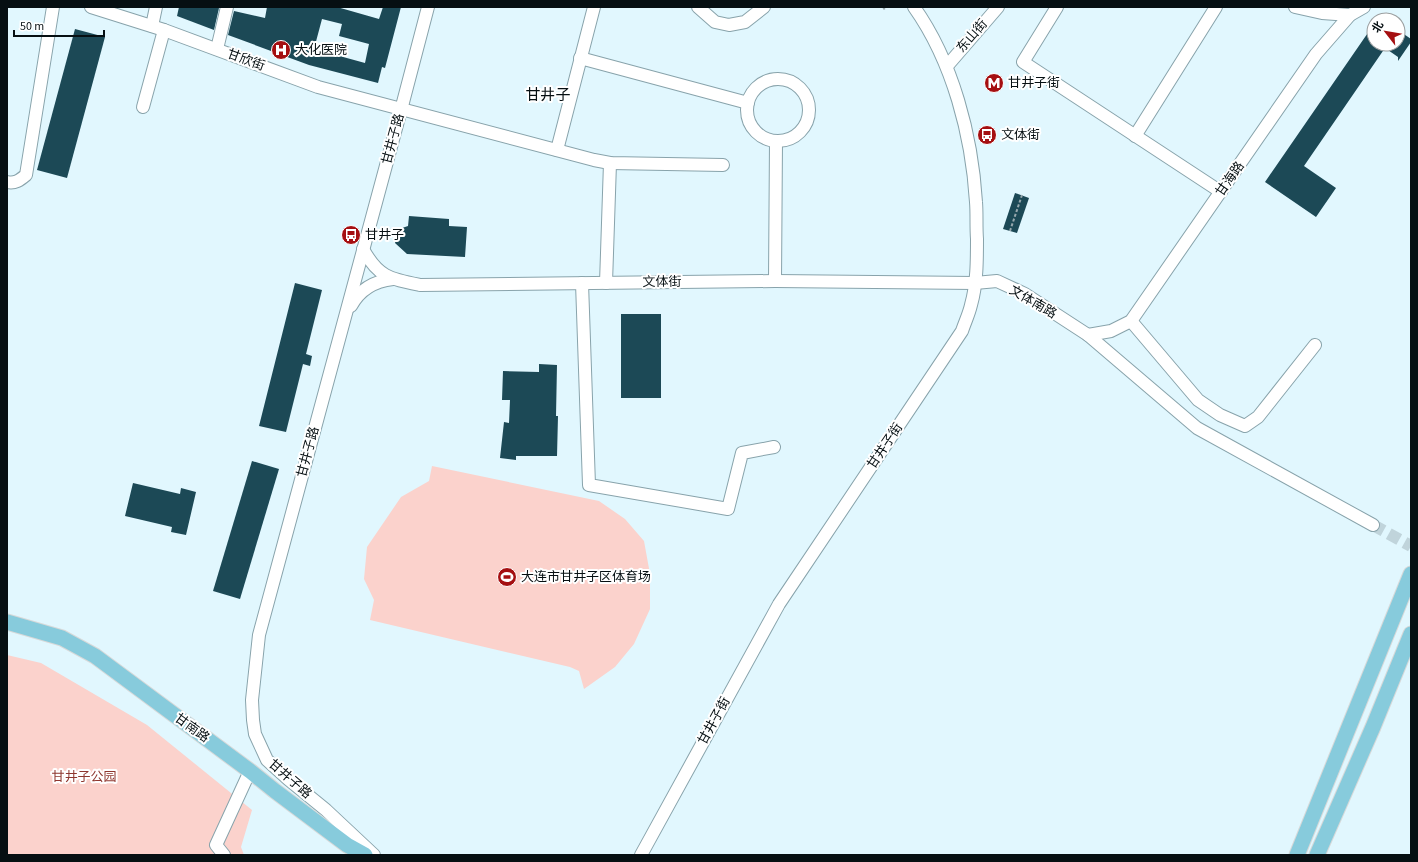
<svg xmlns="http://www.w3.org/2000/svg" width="1418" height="862" viewBox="0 0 1418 862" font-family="'Source Sans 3','Noto Sans SC',sans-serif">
  <rect width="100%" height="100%" fill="#e1f7fe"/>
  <!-- green -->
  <g fill="#fbd2cc">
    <path d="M432,466L599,501L625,519L644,541L650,574V609L634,644L615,667L584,689L579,671L570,667L370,620L374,600L364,579L367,547L401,497L429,481Z"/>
    <path d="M7,655L41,663L147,725L252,810L241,847L244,855H7Z"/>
  </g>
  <!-- building -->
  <g fill="#1c4956" fill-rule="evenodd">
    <path d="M179,7L219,8L214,30L177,16Z"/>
    <path d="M267,7H337L379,19L383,7H401L385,68L382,67L378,83L309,65L228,35L234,11L265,18ZM322,19L342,24L339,36L369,44L365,63L314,49Z"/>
    <path d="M1374,24V44H1398V30L1411,39V42L1398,61V57L1385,48L1304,166L1336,188L1316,217L1265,182Z"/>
    <path d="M75,29L105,37L67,178L37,170Z"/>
    <path d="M1015,193L1029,198L1017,233L1003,229Z"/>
    <path d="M409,216L449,219V226L467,227L465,257L407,254L395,243L399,229L408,226Z"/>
    <path d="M295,283L322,290L306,354L312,356L310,366L303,364L286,432L259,426Z"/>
    <rect x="621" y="314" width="40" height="84"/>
    <path d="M539,364L557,365L556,416H558L557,456H516V460L500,458L504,422L509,423L510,400H502L503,371L539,372Z"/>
    <path d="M252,461L279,469L240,599L213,591Z"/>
    <path d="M133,483L180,494L181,488L196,492L186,535L171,532L172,527L125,516Z"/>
  </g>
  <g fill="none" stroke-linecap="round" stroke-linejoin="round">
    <!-- minor-tunnel -->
    <path stroke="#c0d4db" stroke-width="12" stroke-dasharray="12 6" stroke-linecap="butt" d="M1373,525L1411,546"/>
    <defs>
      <g id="minor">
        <path d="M91,7L164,30L318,87L594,160L610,163L723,165"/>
        <path d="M698,7L715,22L729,25L745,22L764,7"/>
        <path d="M1057,7L1023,62L1221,192"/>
        <path d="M1295,7L1322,13L1350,15"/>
        <path d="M152,26L156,7"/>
        <path d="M217,49L227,7"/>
        <path d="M580,58L748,103"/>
        <path d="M947,66L998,7"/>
        <circle cx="778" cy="110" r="31"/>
        <path d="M143,107L164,30"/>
        <path d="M1135,136L1216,7"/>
        <path d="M557,150L594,7"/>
        <path d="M7,182C15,184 20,180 26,175L53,7"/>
        <path d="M363,249C378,277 390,279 420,285L775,281L975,283L997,281L1025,294L1088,335L1197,428L1373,525"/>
        <path d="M775,281L776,141"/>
        <path d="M582,283L589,485L728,509L742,453L774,447"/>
        <path d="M606,283L610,163"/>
        <path d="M351,306C360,289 375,281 393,279"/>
        <path d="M1131,321L1198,400L1220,415L1245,426L1258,417L1315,345"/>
        <path d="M1088,335L1111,331L1131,321L1316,54L1350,15L1364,7"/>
        <path d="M224,855L216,845L250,771"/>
        <path d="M374,855L326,810L288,779L267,760L255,734L253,720L252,700L259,635L401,110L428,7"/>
        <path d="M641,855L779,604L962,331C965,322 969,314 971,305C977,284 977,260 977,239C976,226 977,214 976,202C972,136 953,62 914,7"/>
      </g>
      <g id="major">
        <path d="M7,622L62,638L95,656L250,771L275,791L347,845L365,855"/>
        <path d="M1297,855L1411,574"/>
        <path d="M1317,855L1373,727L1411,634"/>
      </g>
    </defs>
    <!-- minor casing -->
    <use href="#minor" stroke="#88a3ab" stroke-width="14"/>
    <!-- major casing -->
    <use href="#major" stroke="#d7d9d9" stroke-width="17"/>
    <!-- path -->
    <g stroke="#97a8ae" stroke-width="2" stroke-dasharray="3 2" stroke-linecap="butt">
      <path d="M883,7L885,10"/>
      <path d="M1010,231L1022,195"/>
    </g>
    <!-- minor -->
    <use href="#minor" stroke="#fff" stroke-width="12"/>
    <!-- major -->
    <use href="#major" stroke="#87cbdc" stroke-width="15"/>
  </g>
  <!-- icons -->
  <defs>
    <symbol id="hospital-disc" viewBox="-11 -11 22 22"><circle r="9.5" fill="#a50f11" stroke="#fff"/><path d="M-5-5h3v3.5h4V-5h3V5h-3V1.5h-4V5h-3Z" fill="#fff"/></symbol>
    <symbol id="metro-disc" viewBox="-11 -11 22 22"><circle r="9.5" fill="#a50f11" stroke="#fff"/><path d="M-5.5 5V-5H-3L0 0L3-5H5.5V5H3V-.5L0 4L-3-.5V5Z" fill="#fff"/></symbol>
    <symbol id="bus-disc" viewBox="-11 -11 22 22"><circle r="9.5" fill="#a50f11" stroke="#fff"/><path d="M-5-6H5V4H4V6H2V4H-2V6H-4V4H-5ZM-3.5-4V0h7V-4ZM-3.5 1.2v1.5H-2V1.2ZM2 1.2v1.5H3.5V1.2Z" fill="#fff"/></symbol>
    <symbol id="stadium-disc" viewBox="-11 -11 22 22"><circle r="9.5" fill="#a50f11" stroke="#fff"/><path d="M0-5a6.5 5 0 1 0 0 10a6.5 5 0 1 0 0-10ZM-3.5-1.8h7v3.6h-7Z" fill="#fff"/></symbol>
  </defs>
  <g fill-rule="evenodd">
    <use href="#hospital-disc" x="270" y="39" width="22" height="22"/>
    <use href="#metro-disc" x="983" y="72" width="22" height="22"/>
    <use href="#bus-disc" x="976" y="124" width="22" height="22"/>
    <use href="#bus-disc" x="340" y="224" width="22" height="22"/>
    <use href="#stadium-disc" x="496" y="566" width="22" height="22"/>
  </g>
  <g text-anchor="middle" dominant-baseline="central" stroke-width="4" stroke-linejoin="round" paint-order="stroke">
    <!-- street labels -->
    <g font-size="13" fill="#060f12" stroke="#fff">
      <text transform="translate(972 36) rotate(-49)">东山街</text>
      <text transform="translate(246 60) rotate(20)">甘欣街</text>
      <text transform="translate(393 139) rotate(-75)">甘井子路</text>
      <text transform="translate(1230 179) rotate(-55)">甘海路</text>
      <text transform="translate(662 282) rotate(-1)">文体街</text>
      <text transform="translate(1033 302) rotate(30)">文体南路</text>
      <text transform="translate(885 446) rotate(-56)">甘井子街</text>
      <text transform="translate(308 452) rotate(-75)">甘井子路</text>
      <text transform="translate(714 721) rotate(-61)">甘井子街</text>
      <text transform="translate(192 728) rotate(36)">甘南路</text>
      <text transform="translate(290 779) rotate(41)">甘井子路</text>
    </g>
    <!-- poi labels -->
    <g font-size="13" fill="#060f12" stroke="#fff" text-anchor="start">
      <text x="295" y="50">大化医院</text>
      <text x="1008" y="83">甘井子街</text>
      <text x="1001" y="135">文体街</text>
      <text x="365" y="235">甘井子</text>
      <text x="521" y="577">大连市甘井子区体育场</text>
    </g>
    <!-- park labels -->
    <g font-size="13" fill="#8e372f" stroke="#fff">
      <text x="84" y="777">甘井子公园</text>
    </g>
    <!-- quarter labels -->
    <g font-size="15" fill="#060f12" stroke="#fff">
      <text x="548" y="95">甘井子</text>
    </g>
  </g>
  <!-- border -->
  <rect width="1418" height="862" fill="none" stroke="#060f12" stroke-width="16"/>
  <!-- north arrow -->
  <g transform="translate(1386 32) rotate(301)"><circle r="19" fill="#ffffff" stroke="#9b9fa0"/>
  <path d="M0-3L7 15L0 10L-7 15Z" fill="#a50f11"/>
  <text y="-6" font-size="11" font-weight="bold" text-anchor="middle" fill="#060f12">北</text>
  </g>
  <!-- scale -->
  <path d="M14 30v6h90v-6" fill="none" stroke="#060f12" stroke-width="2"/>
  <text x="20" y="30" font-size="12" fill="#060f12" stroke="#ffffff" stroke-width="3" paint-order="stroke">50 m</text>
</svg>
